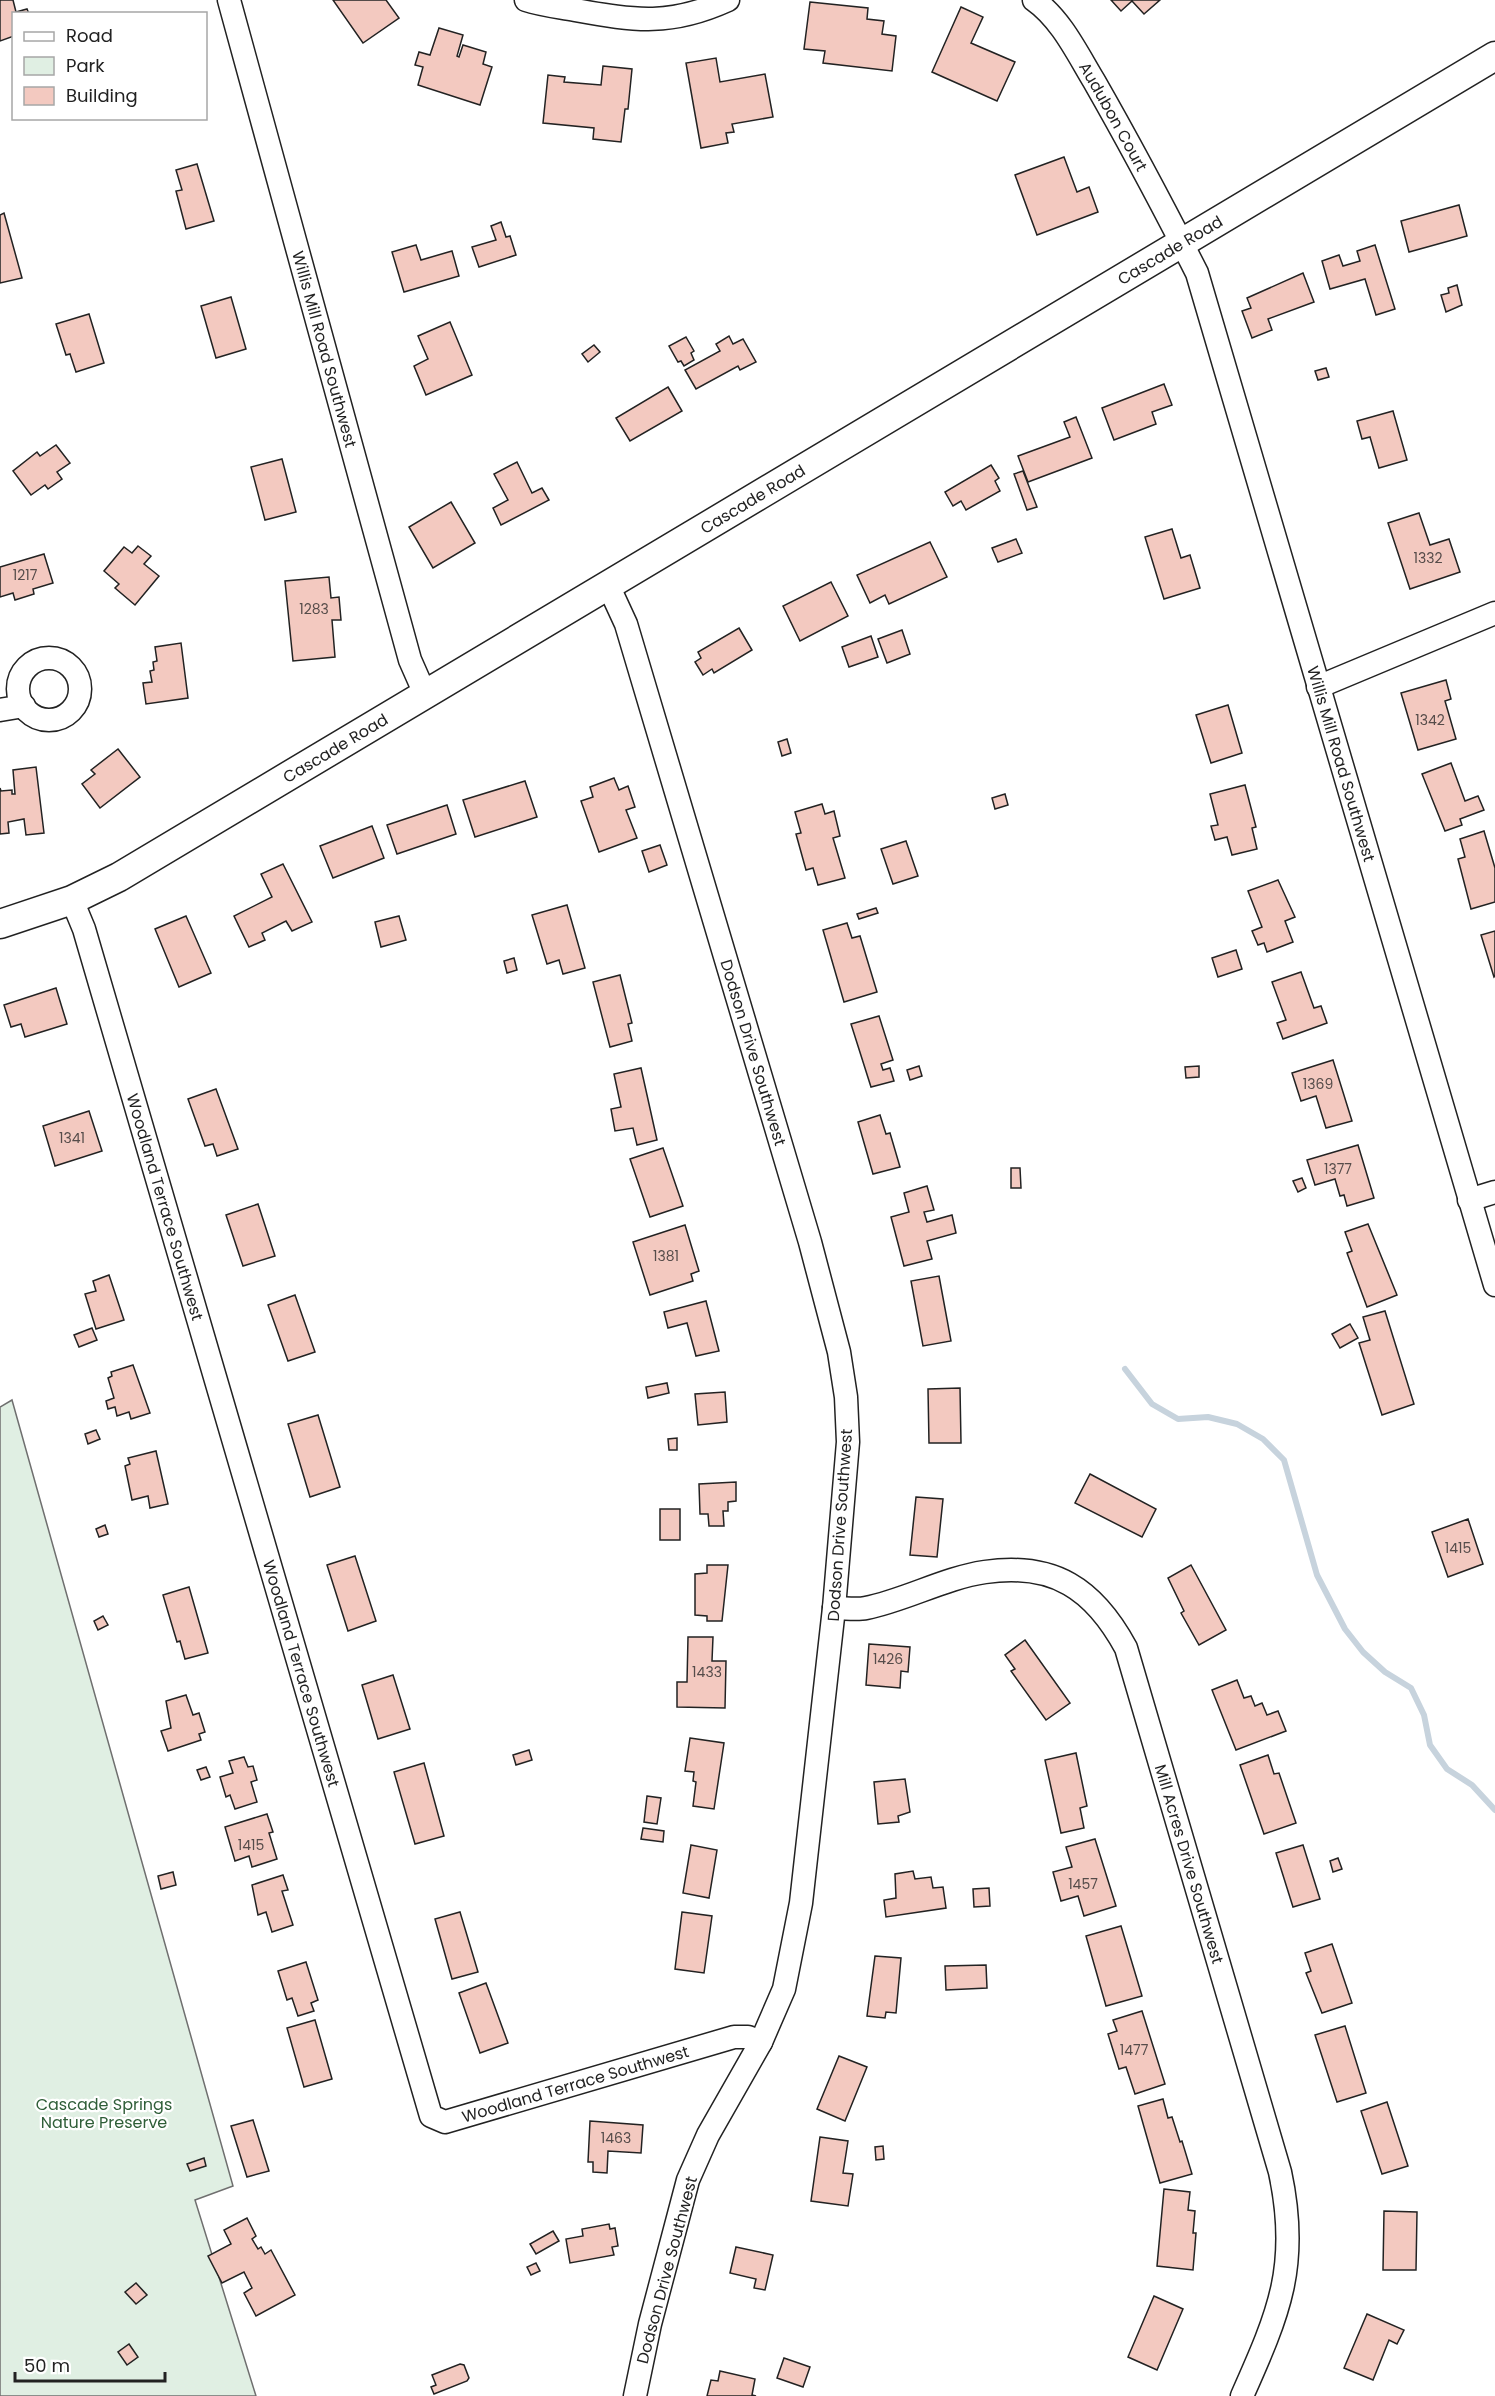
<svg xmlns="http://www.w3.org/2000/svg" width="1495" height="2396" viewBox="0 0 1495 2396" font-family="Poppins,sans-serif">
  <rect width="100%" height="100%" fill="#fff"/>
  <!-- green -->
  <path fill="#e0efe3" stroke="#6f6f6f" stroke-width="1.5" d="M12,1400L233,2186L195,2200L256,2396H0V1407Z"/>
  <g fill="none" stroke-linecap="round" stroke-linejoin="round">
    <!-- stream -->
    <path stroke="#c7d3dd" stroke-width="6" d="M1125,1369L1152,1404L1178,1419L1208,1417L1237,1424L1263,1439L1284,1460L1317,1575L1345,1629L1363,1652L1385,1672L1411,1688L1424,1715L1430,1745L1447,1769L1472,1785L1495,1810"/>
  </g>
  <!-- building -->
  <g fill="#f3c9c0" stroke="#222" stroke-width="1.5">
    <path d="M0,0H13L16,12L27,9L29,14H14V36L0,41Z"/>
    <path d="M333,0H386L399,18L363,43Z"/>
    <path d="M1111,0H1160L1144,14L1132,1L1121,11Z"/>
    <path d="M810,2L868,8L867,19L884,21L882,34L896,36L892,71L823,63L825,51L804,49Z"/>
    <path d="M961,7L983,17L971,43L1015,62L997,101L932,72Z"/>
    <path d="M439,28L463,35L457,56L459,57L463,45L486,52L483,64L492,67L480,105L418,85L423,67L415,65L419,52L430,55Z"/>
    <path d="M716,58L720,82L765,74L773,117L732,124L734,132L726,133L728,143L701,148L686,63Z"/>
    <path d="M603,66L632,69L628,109H625L621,142L593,139L594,128L543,123L548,75L565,77L564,82L601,85Z"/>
    <path d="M1064,157L1077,192L1089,187L1098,212L1037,235L1015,175Z"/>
    <path d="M197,164L214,221L186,229L176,191L182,190L176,170Z"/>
    <path d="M1459,205L1467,236L1409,252L1401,221Z"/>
    <path d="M4,213L22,278L0,283V215Z"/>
    <path d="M501,222L506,237L510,236L516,255L479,267L472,247L496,240L491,226Z"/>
    <path d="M416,245L421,260L452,251L459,276L404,292L392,252Z"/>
    <path d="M1375,245L1395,309L1376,315L1365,279L1330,289L1322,261L1339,255L1343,266L1360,261L1357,251Z"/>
    <path d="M1303,273L1314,302L1268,319L1272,330L1252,338L1242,311L1251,308L1247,298Z"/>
    <path d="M1457,285L1462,305L1446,312L1441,295L1449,293L1448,288Z"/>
    <path d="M231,297L246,349L216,358L201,306Z"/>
    <path d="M89,314L104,363L76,372L70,354L66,355L56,324Z"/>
    <path d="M450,322L472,375L426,395L414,366L428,359L418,336Z"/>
    <path d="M729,336L733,344L743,339L756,362L740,370L738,366L696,389L685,370L720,351L716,344Z"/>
    <path d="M686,337L694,351L691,353L694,360L684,366L681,361L678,362L669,346Z"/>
    <path d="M594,345L600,352L588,362L582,354Z"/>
    <path d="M1326,368L1329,377L1318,380L1315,371Z"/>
    <path d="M1164,384L1172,405L1152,412L1156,424L1114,440L1102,408Z"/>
    <path d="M668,387L682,411L630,441L616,418Z"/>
    <path d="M1393,411L1407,460L1379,468L1370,437L1362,439L1357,421Z"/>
    <path d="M1076,417L1092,458L1028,482L1018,456L1070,437L1064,422Z"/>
    <path d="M56,445L70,463L57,472L62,479L48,489L45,485L31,495L13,471L37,452L40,456Z"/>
    <path d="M282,459L296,512L265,520L251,467Z"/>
    <path d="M517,462L532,493L542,488L549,500L501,525L493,508L508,500L494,474Z"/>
    <path d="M991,465L999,478L995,481L1000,491L966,510L961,501L953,506L945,492Z"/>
    <path d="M1023,471L1037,507L1027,510L1014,474Z"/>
    <path d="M451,502L475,543L433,568L409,527Z"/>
    <path d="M1419,513L1430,545L1449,539L1460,572L1410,589L1388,523Z"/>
    <path d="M1172,529L1181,558L1190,555L1200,588L1164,599L1145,537Z"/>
    <path d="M1016,539L1022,553L998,562L992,548Z"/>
    <path d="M930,542L947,577L889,604L885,595L870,603L857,575Z"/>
    <path d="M138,546L151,556L144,564L159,576L135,605L115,588L119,584L104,571L124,547L132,553Z"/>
    <path d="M44,554L53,583L33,589L34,594L15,600L13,593L0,597V567Z"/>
    <path d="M329,577L331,598L339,597L341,620H332L335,657L293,661L285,581Z"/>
    <path d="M831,582L848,616L800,641L783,606Z"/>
    <path d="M739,628L752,650L714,673L712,669L703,675L695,662L701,658L698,652Z"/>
    <path d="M902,630L910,654L887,663L878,639Z"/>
    <path d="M871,636L878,657L849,667L842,647Z"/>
    <path d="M181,643L188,698L146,704L143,683L152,682L150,671L154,670L153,662L157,661L155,647Z"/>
    <path d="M1446,680L1451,699L1445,701L1456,739L1418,750L1401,693Z"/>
    <path d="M1228,705L1242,753L1211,763L1196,715Z"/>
    <path d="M787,739L791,753L782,756L778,742Z"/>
    <path d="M118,749L140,777L100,808L82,784L95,774L91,770Z"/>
    <path d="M1451,763L1465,801L1478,796L1484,810L1460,819L1462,825L1445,831L1422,774Z"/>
    <path d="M36,767L44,833L26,835L24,819L8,822L9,833L0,834V788L1,791L12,790V794H15L13,770Z"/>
    <path d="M614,778L619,790L628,786L635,807L626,810L637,838L599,852L581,801L593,797L590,787Z"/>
    <path d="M525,781L537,817L475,837L463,800Z"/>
    <path d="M1245,785L1256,827L1252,828L1257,849L1232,855L1227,837L1215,840L1211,826L1218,825L1210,794Z"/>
    <path d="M1005,794L1008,805L995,809L992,798Z"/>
    <path d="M822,804L825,814L834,811L840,836L833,838L845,878L818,885L813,868L806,870L796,834L801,833L795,812Z"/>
    <path d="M447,805L456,834L397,854L387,825Z"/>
    <path d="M372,826L384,858L333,878L320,846Z"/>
    <path d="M1484,831L1495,868V902L1471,909L1458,859L1465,857L1460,839Z"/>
    <path d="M906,841L918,876L893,884L881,849Z"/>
    <path d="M660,845L667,865L649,872L642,851Z"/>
    <path d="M283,864L312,922L292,931L286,921L262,933L265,940L249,947L234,916L272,897L261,874Z"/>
    <path d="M1278,880L1295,917L1285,921L1293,942L1267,952L1264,943L1258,945L1252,931L1262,927L1248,891Z"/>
    <path d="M567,905L585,968L563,974L559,960L547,964L532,915Z"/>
    <path d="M876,908L878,913L859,919L857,914Z"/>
    <path d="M186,916L211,973L179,987L155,929Z"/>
    <path d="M399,916L406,940L381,947L375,922Z"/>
    <path d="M847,923L852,938L860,936L877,992L844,1002L823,930Z"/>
    <path d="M1495,931V976L1494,977L1481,935Z"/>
    <path d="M1236,950L1242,969L1218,977L1212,958Z"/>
    <path d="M514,958L517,970L507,973L504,961Z"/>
    <path d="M1301,972L1314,1008L1321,1006L1327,1023L1283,1039L1277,1023L1286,1020L1272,982Z"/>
    <path d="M620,975L632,1023L628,1024L632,1041L610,1047L593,982Z"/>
    <path d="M56,988L67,1024L25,1037L21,1024L11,1027L4,1005Z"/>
    <path d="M879,1016L893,1060L881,1064L883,1070L890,1068L894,1081L871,1087L851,1024Z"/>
    <path d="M1333,1060L1352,1121L1326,1128L1316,1096L1301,1101L1292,1073Z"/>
    <path d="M919,1066L922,1076L910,1080L907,1070Z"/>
    <path d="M1199,1066V1077L1186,1078L1185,1067Z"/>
    <path d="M641,1068L657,1140L637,1145L633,1128L615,1131L611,1109L621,1107L614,1074Z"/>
    <path d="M216,1089L238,1149L217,1156L213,1144L205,1146L188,1099Z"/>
    <path d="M89,1111L102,1151L55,1166L43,1126Z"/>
    <path d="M880,1115L886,1134L890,1133L900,1167L873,1174L858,1122Z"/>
    <path d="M1358,1145L1374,1198L1347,1206L1344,1195L1340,1196L1335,1179L1315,1185L1307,1160Z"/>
    <path d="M663,1148L683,1206L650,1217L630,1159Z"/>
    <path d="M1011,1168H1020L1021,1188H1011Z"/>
    <path d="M1302,1178L1306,1188L1298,1192L1293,1181Z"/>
    <path d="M927,1186L934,1210L924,1212L927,1222L952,1215L956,1233L927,1241L932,1259L904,1266L891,1217L909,1212L904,1193Z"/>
    <path d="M258,1204L275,1256L243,1266L226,1215Z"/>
    <path d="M1368,1224L1397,1295L1367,1307L1347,1253L1352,1251L1345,1232Z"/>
    <path d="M685,1225L699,1271L691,1274L693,1281L650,1295L633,1242Z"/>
    <path d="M109,1275L124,1320L96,1329L85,1294L96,1291L93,1281Z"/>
    <path d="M939,1276L951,1341L923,1346L911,1281Z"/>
    <path d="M295,1295L315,1352L288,1361L268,1305Z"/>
    <path d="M706,1301L719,1351L696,1356L687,1323L668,1328L664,1312Z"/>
    <path d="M1385,1311L1414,1404L1382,1415L1359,1343L1370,1340L1363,1317Z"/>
    <path d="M1350,1324L1358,1338L1340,1348L1332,1334Z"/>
    <path d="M92,1328L97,1340L79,1347L74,1335Z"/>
    <path d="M133,1365L150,1413L131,1419L129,1412L117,1416L115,1407L108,1409L106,1401L114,1398L108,1378L112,1376L111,1372Z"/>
    <path d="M667,1383L669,1393L648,1398L646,1387Z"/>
    <path d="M960,1388L961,1443H929L928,1389Z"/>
    <path d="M725,1392L727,1422L698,1425L695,1394Z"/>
    <path d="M318,1415L340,1487L310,1497L288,1424Z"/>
    <path d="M96,1430L100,1439L88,1444L85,1434Z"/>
    <path d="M677,1438V1450H669L668,1439Z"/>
    <path d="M156,1451L168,1504L150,1508L148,1496L132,1500L125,1466L130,1464L128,1458Z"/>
    <path d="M1090,1474L1156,1509L1142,1537L1075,1503Z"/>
    <path d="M736,1482V1501L728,1502V1511H723L724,1526H709L708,1514H700L699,1484Z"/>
    <path d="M916,1497L943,1499L937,1557L910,1555Z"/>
    <rect x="660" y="1509" width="20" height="31"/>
    <path d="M1468,1519L1483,1564L1448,1577L1432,1532Z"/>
    <path d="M105,1525L108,1534L99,1537L96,1529Z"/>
    <path d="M355,1556L376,1621L348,1631L327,1565Z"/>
    <path d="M707,1565H728L722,1621H707V1616L695,1615V1574L707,1573Z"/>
    <path d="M1191,1565L1226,1630L1199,1645L1181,1613L1184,1611L1168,1578Z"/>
    <path d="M189,1587L208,1653L185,1659L180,1641L177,1642L163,1595Z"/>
    <path d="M103,1616L108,1625L98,1630L94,1621Z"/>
    <path d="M688,1637H713L712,1661H726L725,1708L677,1707V1682H687Z"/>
    <path d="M1025,1640L1070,1703L1046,1720L1011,1671L1015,1669L1005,1655Z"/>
    <path d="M869,1644L910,1647L908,1672L901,1671L900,1688L866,1685Z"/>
    <path d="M393,1675L410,1729L378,1739L362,1685Z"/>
    <path d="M1237,1680L1244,1698L1251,1696L1255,1706L1262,1703L1267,1715L1278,1711L1286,1731L1236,1750L1212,1690Z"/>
    <path d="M186,1695L193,1715L199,1713L205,1732L199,1734L201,1740L168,1751L161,1731L171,1728L166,1701Z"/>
    <path d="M690,1738L724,1743L714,1809L693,1806L696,1782L693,1781L694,1772L685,1771Z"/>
    <path d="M529,1750L532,1760L516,1765L513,1755Z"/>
    <path d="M1076,1753L1087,1806L1080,1808L1084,1828L1061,1833L1045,1760Z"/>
    <path d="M1268,1755L1274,1774L1279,1773L1296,1823L1264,1834L1240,1765Z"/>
    <path d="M244,1757L248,1767L253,1766L257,1780L251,1782L257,1802L235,1809L230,1795L226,1797L220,1777L233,1773L229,1761Z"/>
    <path d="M424,1763L444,1836L415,1844L394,1772Z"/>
    <path d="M206,1767L210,1777L201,1780L197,1770Z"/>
    <path d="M905,1779L910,1812L898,1816L899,1822L878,1824L874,1782Z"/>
    <path d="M647,1796L661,1798L657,1824L644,1822Z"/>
    <path d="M267,1814L273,1832L269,1833L277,1859L252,1867L249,1856L235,1861L225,1827Z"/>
    <path d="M643,1828L664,1831L663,1842L641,1839Z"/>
    <path d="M1095,1839L1116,1906L1084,1916L1078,1896L1061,1901L1053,1872L1072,1867L1066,1847Z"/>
    <path d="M691,1845L717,1850L709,1898L683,1893Z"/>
    <path d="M1303,1845L1320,1899L1293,1907L1276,1853Z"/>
    <path d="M1338,1858L1342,1869L1333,1872L1330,1861Z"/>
    <path d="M913,1871L915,1879L931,1877L933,1888L943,1887L946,1908L886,1917L884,1900L896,1898L895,1874Z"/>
    <path d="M173,1872L176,1885L161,1889L158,1876Z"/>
    <path d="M283,1875L288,1890L282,1891L293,1925L272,1932L266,1912L258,1915L252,1885Z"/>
    <path d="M989,1888L990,1906L974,1907L973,1889Z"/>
    <path d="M460,1912L478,1972L452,1979L435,1919Z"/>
    <path d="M682,1912L712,1916L704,1973L675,1969Z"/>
    <path d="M1121,1926L1142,1996L1106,2006L1086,1936Z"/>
    <path d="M1332,1944L1352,2003L1322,2013L1306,1973L1311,1971L1305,1953Z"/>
    <path d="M875,1956L901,1958L896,2013L886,2012L885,2018L867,2016Z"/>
    <path d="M306,1962L318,2000L311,2003L314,2011L298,2016L292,1998L287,2000L278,1971Z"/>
    <path d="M986,1965L987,1988L946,1990L945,1966Z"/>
    <path d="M486,1983L508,2043L480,2053L459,1993Z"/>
    <path d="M1142,2011L1165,2084L1135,2094L1126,2067L1119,2069L1108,2034L1117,2031L1113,2020Z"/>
    <path d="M315,2020L332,2079L304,2087L287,2028Z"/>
    <path d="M1345,2026L1366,2093L1337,2102L1315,2035Z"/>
    <path d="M839,2056L867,2067L845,2121L817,2109Z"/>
    <path d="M1163,2099L1168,2118L1172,2117L1180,2142L1182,2141L1192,2174L1160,2183L1138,2106Z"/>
    <path d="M1387,2102L1408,2166L1382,2174L1361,2111Z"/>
    <path d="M253,2120L269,2171L247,2177L231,2126Z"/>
    <path d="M590,2121L643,2125L641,2153L608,2151L607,2173L593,2172V2162H588Z"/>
    <path d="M820,2137L848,2141L843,2173L853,2174L848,2206L811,2201Z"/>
    <path d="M883,2146L884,2159L876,2160L875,2147Z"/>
    <path d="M204,2158L206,2166L190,2171L187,2164Z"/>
    <path d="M1164,2189L1190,2192L1188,2210L1195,2211L1193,2233H1196L1193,2270L1157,2266Z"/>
    <path d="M1384,2211L1417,2212L1416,2270H1383Z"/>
    <path d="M247,2218L256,2236L252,2239L258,2249L261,2247L265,2254L271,2250L295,2295L256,2316L244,2293L252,2288L244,2272L222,2283L208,2256L231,2244L224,2230Z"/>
    <path d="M609,2224L610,2229L615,2228L618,2246L612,2247L614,2255L570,2263L566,2239L583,2236L582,2229Z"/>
    <path d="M553,2231L559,2241L536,2254L530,2244Z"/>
    <path d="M736,2247L773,2255L765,2290L754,2288L756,2279L730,2273Z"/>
    <path d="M536,2263L540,2271L531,2275L527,2267Z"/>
    <path d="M136,2283L147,2295L136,2304L125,2292Z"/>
    <path d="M1154,2296L1183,2309L1157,2370L1128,2357Z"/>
    <path d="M1367,2314L1404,2330L1397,2344L1389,2340L1373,2380L1344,2368Z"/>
    <path d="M129,2344L138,2357L127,2365L118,2352Z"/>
    <path d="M784,2358L810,2367L803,2387L777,2378Z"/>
    <path d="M460,2364L464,2365L469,2378L467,2381L434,2394L431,2387L436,2385L432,2375Z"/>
    <path d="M720,2371L755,2379L752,2395L756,2396H707L711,2380L718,2381Z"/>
  </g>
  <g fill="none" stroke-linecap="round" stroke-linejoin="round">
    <defs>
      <g id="minor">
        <path id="s1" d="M229,0L410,660L425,694"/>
        <path d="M526,0C541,5 559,7 575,10C636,21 671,26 728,0"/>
        <path id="s2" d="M1034,0C1061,19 1077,53 1094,81C1130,144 1164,208 1197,273L1495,1285"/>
        <path id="s3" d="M608,585L626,624L810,1242L839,1352L846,1397L848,1442L834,1608L801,1903L784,1989L761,2042L708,2135L688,2180L650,2324L635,2396"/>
        <circle cx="49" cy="689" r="31"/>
        <path d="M1318,687L1495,613"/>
        <path d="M0,710L24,706"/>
        <path id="s4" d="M72,900L84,929L431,2116L445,2122L734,2037H748L761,2042"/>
        <path d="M1469,1200L1495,1192"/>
        <path id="s5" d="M834,1608C845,1608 857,1610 866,1608C906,1600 944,1578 985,1572C1054,1562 1094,1589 1126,1648L1280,2172C1300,2265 1279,2313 1242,2396"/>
      </g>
      <g id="major">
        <path id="s6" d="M0,924L72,900L119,877L1495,56"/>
      </g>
    </defs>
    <!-- minor casing -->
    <use href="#minor" stroke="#222" stroke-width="25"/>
    <!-- major casing -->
    <use href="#major" stroke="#222" stroke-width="31"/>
    <!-- minor -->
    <use href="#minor" stroke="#fff" stroke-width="22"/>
    <!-- major -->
    <use href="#major" stroke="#fff" stroke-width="28"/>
  </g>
  <g text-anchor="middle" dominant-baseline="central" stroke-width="4.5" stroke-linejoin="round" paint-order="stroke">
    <!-- number labels -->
    <g font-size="14" fill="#564c4a">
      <text x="1428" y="558">1332</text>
      <text x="25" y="575">1217</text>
      <text x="314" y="609">1283</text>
      <text x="1430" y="720">1342</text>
      <text x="1318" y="1084">1369</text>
      <text x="72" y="1138">1341</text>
      <text x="1338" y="1169">1377</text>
      <text x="666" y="1256">1381</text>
      <text x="1458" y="1548">1415</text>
      <text x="888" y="1659">1426</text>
      <text x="707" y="1672">1433</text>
      <text x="251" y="1845">1415</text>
      <text x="1083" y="1884">1457</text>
      <text x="1134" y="2050">1477</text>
      <text x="616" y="2138">1463</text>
    </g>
    <!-- street labels -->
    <g font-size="16" fill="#222" stroke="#fff">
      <text stroke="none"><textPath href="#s2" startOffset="142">Audubon Court</textPath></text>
      <text stroke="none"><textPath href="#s6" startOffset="1352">Cascade Road</textPath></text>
      <text stroke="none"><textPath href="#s1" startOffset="362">Willis Mill Road Southwest</textPath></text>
      <text stroke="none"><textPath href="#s6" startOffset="866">Cascade Road</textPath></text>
      <text stroke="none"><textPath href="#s6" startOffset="380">Cascade Road</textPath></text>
      <text stroke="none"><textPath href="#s2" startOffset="831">Willis Mill Road Southwest</textPath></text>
      <text stroke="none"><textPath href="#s3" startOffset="490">Dodson Drive Southwest</textPath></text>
      <text stroke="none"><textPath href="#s4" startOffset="321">Woodland Terrace Southwest</textPath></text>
      <text transform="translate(840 1525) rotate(-86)">Dodson Drive Southwest</text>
      <text stroke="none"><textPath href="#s4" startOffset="807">Woodland Terrace Southwest</textPath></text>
      <text stroke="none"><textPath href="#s5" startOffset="555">Mill Acres Drive Southwest</textPath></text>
      <text stroke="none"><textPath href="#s4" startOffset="1419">Woodland Terrace Southwest</textPath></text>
      <text transform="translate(667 2270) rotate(-75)">Dodson Drive Southwest</text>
    </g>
    <!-- park labels -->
    <g font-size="16" fill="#2f5e38" stroke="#fff">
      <text x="104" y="2104">Cascade Springs<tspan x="104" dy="18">Nature Preserve</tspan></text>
    </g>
  </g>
  <!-- legend -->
  <rect x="12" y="12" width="195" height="108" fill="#ffffff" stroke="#a7a7a7" stroke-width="1.5"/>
  <rect x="24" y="32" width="30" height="9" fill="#ffffff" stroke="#a7a7a7" stroke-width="1.5"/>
  <text x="66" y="42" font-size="18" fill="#222222">Road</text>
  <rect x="24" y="57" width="30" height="18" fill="#e0efe3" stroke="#a7a7a7" stroke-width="1.5"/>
  <text x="66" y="72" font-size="18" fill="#222222">Park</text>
  <rect x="24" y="87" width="30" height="18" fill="#f3c9c0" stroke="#a7a7a7" stroke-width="1.5"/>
  <text x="66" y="102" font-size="18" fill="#222222">Building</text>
  <!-- scale -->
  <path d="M15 2372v9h150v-9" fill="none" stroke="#222222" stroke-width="3"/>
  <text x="24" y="2372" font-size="18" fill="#222222" stroke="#ffffff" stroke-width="4.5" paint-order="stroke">50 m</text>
</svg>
